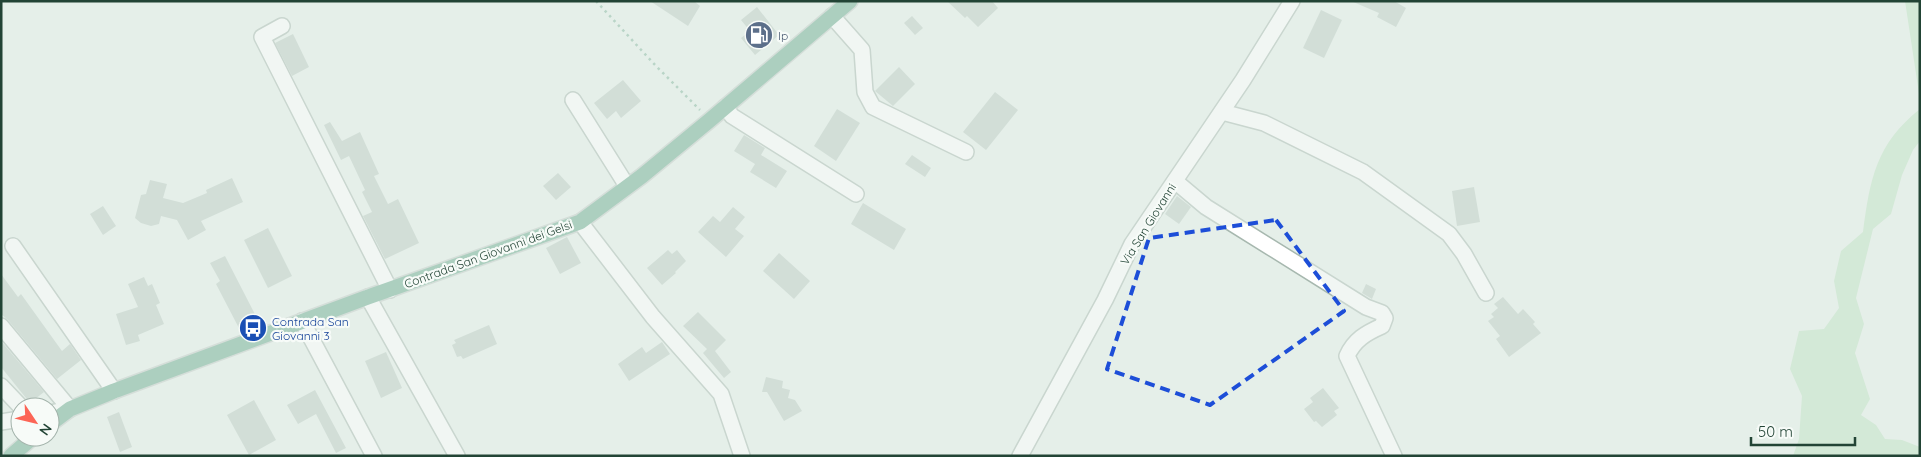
<svg xmlns="http://www.w3.org/2000/svg" width="1921" height="457" viewBox="0 0 1921 457" font-family="Quicksand,sans-serif">
  <rect width="100%" height="100%" fill="#e5efe9"/>
  <!-- green -->
  <g fill="#bde2c1">
    <path d="M1905,1H1920V100Z"/>
    <path d="M1920,109V141L1913,150L1902,175L1891,214L1873,229L1856,298L1864,324L1855,353L1870,399L1861,415L1876,425L1885,439L1902,440L1920,447L1918,456H1793L1799,439L1802,396L1790,369L1799,331L1824,329L1839,308L1834,281L1841,251L1863,232C1870,179 1876,144 1920,109Z"/>
  </g>
  <!-- building -->
  <g fill="#bacbc2">
    <path d="M650,1H694L700,6L688,26Z"/>
    <path d="M947,1H992L998,8L978,27L967,16L965,18Z"/>
    <path d="M1351,1H1394L1406,8L1396,27L1377,17L1379,13Z"/>
    <path d="M757,7L779,35L755,55L741,38L750,31L741,20Z"/>
    <path d="M1321,10L1342,20L1324,58L1303,48Z"/>
    <path d="M912,16L923,28L915,35L904,23Z"/>
    <path d="M293,34L309,67L292,76L275,43Z"/>
    <path d="M899,67L915,84L893,106L875,91Z"/>
    <path d="M623,80L641,101L621,118L616,111L607,119L594,103Z"/>
    <path d="M995,92L1018,110L986,150L963,132Z"/>
    <path d="M837,109L860,123L836,161L814,146Z"/>
    <path d="M330,122L342,141L360,132L379,174L374,176L388,204L398,199L419,243L385,259L363,216L372,212L362,192L365,190L349,156L341,160L324,125Z"/>
    <path d="M744,135L765,148L761,155L787,171L776,188L750,172L755,164L734,151Z"/>
    <path d="M912,155L931,168L925,177L905,164Z"/>
    <path d="M558,173L571,187L556,200L543,186Z"/>
    <path d="M232,178L243,202L201,221L206,230L188,240L177,220L161,216L159,224L151,226L141,223L135,218L141,195L146,194L150,180L167,184L163,198L183,203L207,193L206,190Z"/>
    <path d="M1474,187L1480,222L1457,226L1452,191Z"/>
    <path d="M1177,196L1191,207L1179,224L1165,214Z"/>
    <path d="M863,203L906,229L894,250L851,224Z"/>
    <path d="M103,206L116,226L103,235L90,214Z"/>
    <path d="M733,207L745,217L735,229L744,236L726,257L698,232L713,216L720,222Z"/>
    <path d="M268,228L292,276L268,288L244,240Z"/>
    <path d="M567,237L581,263L560,274L546,248Z"/>
    <path d="M668,250L672,254L677,250L686,261L675,272L676,273L662,285L647,268Z"/>
    <path d="M779,253L810,281L794,299L763,271Z"/>
    <path d="M225,256L259,322L241,332L216,284L220,281L210,263Z"/>
    <path d="M1,274L18,297L21,294L62,351L70,344L81,360L57,379L8,320L1,314Z"/>
    <path d="M144,277L148,286L152,284L160,303L156,305L164,324L138,335L140,341L126,345L116,314L138,307L128,284Z"/>
    <path d="M1366,284L1376,289L1372,299L1362,293Z"/>
    <path d="M1503,297L1518,314L1523,309L1535,322L1533,324L1541,333L1509,357L1496,339L1500,336L1488,321L1494,317L1491,314L1498,308L1494,304Z"/>
    <path d="M698,312L726,340L715,351L731,372L724,378L703,353L707,349L683,326Z"/>
    <path d="M489,325L497,344L463,359L461,356L457,357L452,345L456,343L454,340Z"/>
    <path d="M1,341L44,392L30,403L1,367Z"/>
    <path d="M662,342L670,354L629,381L618,364L642,347L646,353Z"/>
    <path d="M386,352L402,388L381,398L365,361Z"/>
    <path d="M766,377L783,381L782,388L790,390L788,398L795,400L802,411L784,421L767,392H762Z"/>
    <path d="M1323,388L1339,408L1334,411L1337,415L1322,427L1316,421L1314,422L1304,409L1313,402L1310,398Z"/>
    <path d="M315,390L346,448L336,453L316,414L298,424L287,405Z"/>
    <path d="M254,400L276,440L249,455L227,415Z"/>
    <path d="M119,412L132,447L120,452L107,417Z"/>
  </g>
  <g fill="none" stroke-linecap="round" stroke-linejoin="round">
    <defs>
      <g id="minor">
        <path d="M832,16L862,50L865,92L873,107L966,152"/>
        <path d="M282,26L262,37L390,290"/>
        <path d="M573,100L627,186"/>
        <path d="M725,107L732,116L856,194"/>
        <path d="M1222,112L1264,123L1363,172L1449,234L1464,254L1486,293"/>
        <path d="M1175,181L1206,207L1366,307L1382,313L1385,318L1382,326C1366,333 1354,340 1347,356L1394,456"/>
        <path d="M580,222L653,317L721,394L742,456"/>
        <path d="M13,246L114,391"/>
        <path d="M368,297L457,456"/>
        <path d="M302,321L374,456"/>
        <path d="M1,326L70,409L50,413"/>
        <path d="M1,386L21,407"/>
        <path d="M1,422L20,419"/>
        <path d="M1020,456L1105,300L1132,244L1243,80L1292,1"/>
      </g>
      <g id="major">
        <path d="M50,424L70,409L114,391L368,297L580,222L642,176L710,120L850,1"/>
        <path d="M11,456L33,437"/>
      </g>
    </defs>
    <!-- minor casing -->
    <use href="#minor" stroke="#a7b8af" stroke-width="18"/>
    <!-- major casing -->
    <use href="#major" stroke="#c1cbc6" stroke-width="18"/>
    <!-- path -->
    <path stroke="#83b59e" stroke-width="2.5" stroke-dasharray="2.5 4" stroke-linecap="butt" d="M596,1L656,66L700,110"/>
    <!-- minor -->
    <use href="#minor" stroke="#fff" stroke-width="15"/>
    <!-- major -->
    <use href="#major" stroke="#67a88d" stroke-width="15"/>
  </g>
  <!-- marked area -->
  <path d="M0 0H1921V457H0ZM1276,220L1344,311L1210,405L1107,369L1149,238Z" fill="#e5efe9" fill-opacity=".55" fill-rule="evenodd"/>
  <path fill="none" stroke="#1d4ed8" stroke-width="4" stroke-dasharray="10 6" stroke-linejoin="round" d="M1276,220L1344,311L1210,405L1107,369L1149,238Z"/>
  <!-- icons -->
  <defs>
    <symbol id="fuel-disc" viewBox="-11 -11 22 22"><circle r="9.5" fill="#5c6f8a" stroke="#f7fbf8"/><path d="M-5.5-6h7V0h2V4h1.3V-2.5L3-4.5l.8-.8L6-3V5H2.5V1h-1V6h-7ZM-4.2-4.7v3.2H.2V-4.7Z" fill="#fff"/></symbol>
    <symbol id="bus-disc" viewBox="-11 -11 22 22"><circle r="9.5" fill="#1a4fb4" stroke="#f7fbf8"/><path d="M-5-6H5V4H4V6H2V4H-2V6H-4V4H-5ZM-3.5-4V0h7V-4ZM-3.5 1.2v1.5H-2V1.2ZM2 1.2v1.5H3.5V1.2Z" fill="#fff"/></symbol>
  </defs>
  <g fill-rule="evenodd">
    <use href="#fuel-disc" x="743" y="19" width="32" height="32"/>
    <use href="#bus-disc" x="237" y="312" width="32" height="32"/>
  </g>
  <g text-anchor="middle" dominant-baseline="central" stroke-width="4.5" stroke-linejoin="round" paint-order="stroke">
    <!-- service labels -->
    <g font-size="12" fill="#4e5e75" stroke="#f7fbf8" text-anchor="start">
      <text x="778" y="35">Ip</text>
    </g>
    <!-- street labels -->
    <g font-size="12" fill="#224435" stroke="#f7fbf8">
      <text transform="translate(1148 224) rotate(-58)">Via San Giovanni</text>
      <text transform="translate(488 254) rotate(-20)">Contrada San Giovanni dei Gelsi</text>
    </g>
    <!-- transit labels -->
    <g font-size="12" fill="#164399" stroke="#f7fbf8" text-anchor="start">
      <text x="272" y="321">Contrada San<tspan x="272" dy="14">Giovanni 3</tspan></text>
    </g>
  </g>
  <!-- border -->
  <rect width="1921" height="457" fill="none" stroke="#224435" stroke-width="5"/>
  <!-- north arrow -->
  <g transform="translate(35 422) rotate(125)"><circle r="24" fill="#f7fbf8" stroke="#a2b2aa"/>
  <path d="M0-4L9 19L0 12L-9 19Z" fill="#fc6556"/>
  <text y="-8" font-size="14" font-weight="bold" text-anchor="middle" fill="#224435">N</text>
  </g>
  <!-- scale -->
  <path d="M1751 437v8h104v-8" fill="none" stroke="#224435" stroke-width="2.5"/>
  <text x="1758" y="437" font-size="15" fill="#224435" stroke="#f7fbf8" stroke-width="4" paint-order="stroke">50 m</text>
</svg>
